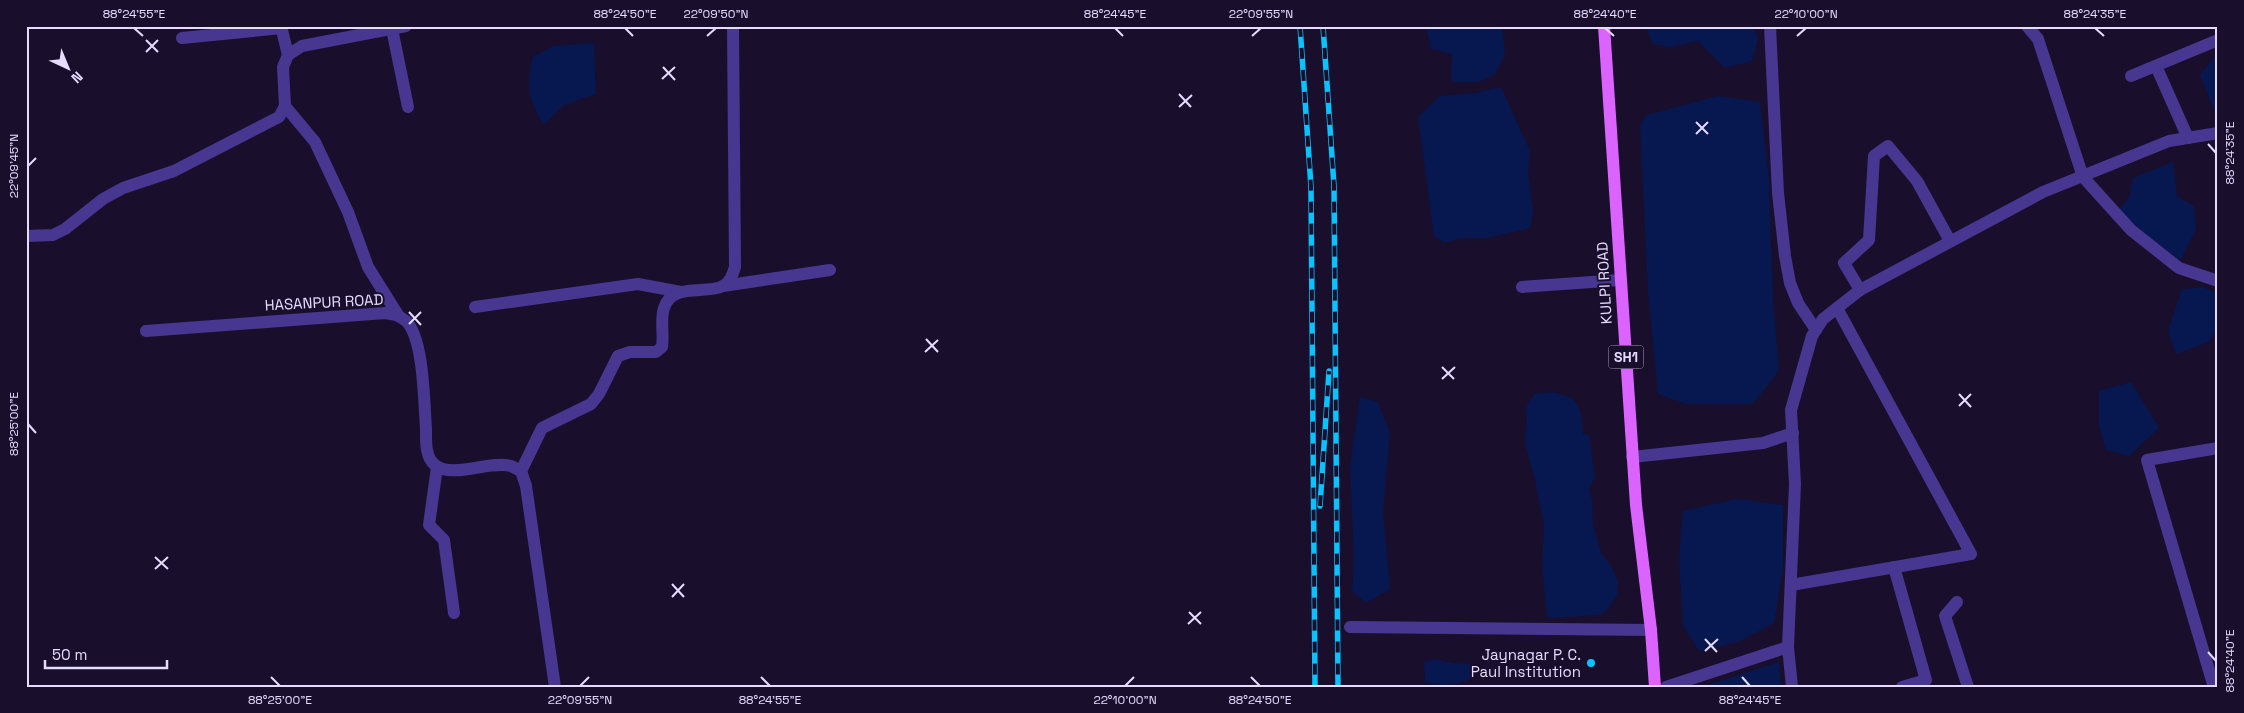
<svg xmlns="http://www.w3.org/2000/svg" width="2244" height="713" viewBox="0 0 2244 713" font-family="'Space Grotesk',sans-serif">
  <rect width="100%" height="100%" fill="#190f2d"/>
  <!-- water -->
  <g fill="#07174f">
    <path d="M1426,26H1502L1505,55L1495,74L1479,82H1453L1451,76L1452,54L1431,49Z"/>
    <path d="M1645,26H1753L1758,39L1752,61L1725,68L1698,41L1671,47L1653,44Z"/>
    <path d="M594,43L596,94L564,105L544,125C528,98 526,88 533,57L553,46Z"/>
    <path d="M2218,53V120L2200,75Z"/>
    <path d="M1501,87L1530,151L1528,172L1533,212L1530,228L1487,238H1460L1445,243L1434,236L1418,117L1440,96L1475,93Z"/>
    <path d="M1718,96L1760,102L1769,180L1773,301L1779,370L1753,404H1686L1658,394L1648,292L1640,125L1647,115Z"/>
    <path d="M2173,162L2177,196L2194,206L2196,229L2180,261L2136,227L2119,210L2129,197L2133,178Z"/>
    <path d="M2203,287L2218,294V326L2209,342L2176,354L2168,331L2182,289Z"/>
    <path d="M2131,382L2159,428L2129,456L2106,450L2099,426V391Z"/>
    <path d="M1552,392C1580,397 1581,407 1583,434L1589,435L1595,478L1589,488L1592,500L1593,524L1601,553L1611,566L1618,581L1617,595L1608,609L1600,615L1547,618L1542,567L1544,525L1535,480L1525,443L1527,416L1525,410L1534,394Z"/>
    <path d="M1360,397L1378,402L1390,433L1383,512L1390,589L1366,603L1352,591L1354,564L1350,467Z"/>
    <path d="M1737,499L1783,505V568L1774,623L1738,642L1699,651L1683,626L1679,559L1683,511Z"/>
    <path d="M1436,659L1452,663L1475,664L1474,678C1457,685 1443,687 1425,682L1424,662Z"/>
    <path d="M1779,662L1781,687H1701Z"/>
  </g>
  <g fill="none" stroke-linecap="round" stroke-linejoin="round">
    <!-- street -->
    <g stroke="#473790" stroke-width="12">
      <path d="M281,26L288,55"/>
      <path d="M1770,26L1778,193L1785,256L1790,283L1798,303L1816,330"/>
      <path d="M2027,26L2038,39L2083,177L2131,230L2179,268L2218,281"/>
      <path d="M392,29L408,107"/>
      <path d="M182,38L282,28"/>
      <path d="M2156,66L2188,138"/>
      <path d="M2131,76L2218,40"/>
      <path d="M285,106L315,142L348,212L368,267L398,315"/>
      <path d="M26,236L53,235L65,229L103,199L123,188L174,171L279,117L285,106L283,67L288,55L302,46L406,26"/>
      <path d="M723,286L830,270"/>
      <path d="M1522,287L1620,280"/>
      <path d="M1860,290L1844,263L1869,240L1874,156L1888,146L1917,181L1950,241"/>
      <path d="M475,307L638,284L681,292"/>
      <path d="M146,331L385,313C393,314 399,315 406,321C424,338 424,404 426,429C426,441 425,457 435,465C452,479 491,460 511,466C514,467 518,470 521,471L526,486L555,687"/>
      <path d="M1632,457L1763,443L1793,433"/>
      <path d="M437,467L429,525L444,540L454,613"/>
      <path d="M521,471L542,428L591,404L599,394L618,356L630,352H656L662,347C664,335 660,319 664,308C672,282 706,295 723,286C730,283 733,274 735,267L733,26"/>
      <path d="M1894,567L1926,680L1902,687"/>
      <path d="M1791,585L1971,554L1837,308"/>
      <path d="M1957,602L1945,616L1968,687"/>
      <path d="M1350,627L1651,630"/>
      <path d="M2213,684L2147,460L2218,448"/>
      <path d="M1666,687L1788,647"/>
      <path d="M1792,687L1788,647L1795,484L1791,410L1812,336L1823,319L1860,290L2043,192L2169,141L2218,133"/>
    </g>
    <!-- primary -->
    <path stroke="#db63ff" stroke-width="12" d="M1604,26L1636,505L1651,630L1655,687"/>
    <defs>
      <g id="rail">
        <path d="M1300,26L1311,187L1315,687"/>
        <path d="M1323,26L1334,186L1338,687"/>
        <path d="M1320,506L1329,371"/>
      </g>
    </defs>
    <!-- rail casing -->
    <use href="#rail" stroke="#08c3ff" stroke-width="5.5"/>
    <!-- rail -->
    <use href="#rail" stroke="#190f2d" stroke-width="4" stroke-dasharray="11" stroke-linecap="butt"/>
  </g>
  <!-- ticks -->
  <path fill="none" stroke="#e5dcff" stroke-width="2" d="M134,28L143,36M625,28L633,36M1115,28L1123,36M1605,28L1614,36M2095,28L2104,36M707,36L716,28M1252,36L1261,28M1797,36L1806,28M146,40L158,52M146,52L158,40M663,67L675,80M662,79L675,67M1179,94L1191,107M1179,107L1192,95M1696,122L1708,134M1696,134L1708,122M2208,144L2216,153M28,166L36,158M409,312L421,325M409,324L421,312M926,339L938,352M925,352L938,340M1442,367L1454,379M1442,379L1455,367M1959,394L1971,407M1959,406L1971,394M28,424L36,433M155,557L168,569M155,569L168,557M672,584L684,597M672,597L684,584M1189,612L1201,624M1188,624L1201,612M1705,639L1717,652M1705,651L1718,639M2208,652L2216,661M271,677L280,686M761,677L770,686M1251,677L1260,686M1742,677L1750,686M580,686L589,677M1125,686L1134,677"/>
  <!-- markers -->
  <circle fill="#08c3ff" stroke="#190f2d" stroke-width="2" cx="1591" cy="663" r="5"/>
  <g text-anchor="middle" dominant-baseline="central" stroke-width="4" stroke-linejoin="round" paint-order="stroke">
    <!-- shield labels -->
    <rect fill="#190f2d" stroke="#a89ec0" stroke-width="1" x="1608.5" y="345.5" width="35" height="23" rx="4"/>
    <g font-size="14" font-weight="bold" fill="#e5dcff">
      <text x="1626" y="357">SH1</text>
    </g>
    <!-- street labels -->
    <g font-size="15" fill="#e5dcff" stroke="#190f2d">
      <text transform="translate(1604 283) rotate(-93)">KULPI ROAD</text>
      <text transform="translate(324 302) rotate(-3)">HASANPUR ROAD</text>
    </g>
    <!-- poi labels -->
    <g font-size="15" fill="#e5dcff" stroke="#190f2d" text-anchor="end">
      <text x="1581" y="654">Jaynagar P. C.<tspan x="1581" dy="17">Paul Institution</tspan></text>
    </g>
  </g>
  <!-- border -->
  <rect width="2244" height="713" fill="none" stroke="#190f2d" stroke-width="55"/>
  <!-- north arrow -->
  <g transform="translate(68 68) rotate(136)" stroke="#190f2d" stroke-width="4" paint-order="stroke">
  <path d="M0-4L9 19L0 12L-9 19Z" fill="#e5dcff"/>
  <text y="-8" font-size="14" font-weight="bold" text-anchor="middle" fill="#e5dcff">N</text>
  </g>
  <!-- scale -->
  <path d="M45 660v8h122v-8" fill="none" stroke="#e5dcff" stroke-width="2.5"/>
  <text x="52" y="660" font-size="15" fill="#e5dcff" stroke="#190f2d" stroke-width="4" paint-order="stroke">50 m</text>
  <rect x="28" y="28" width="2188" height="658" fill="none" stroke="#e5dcff" stroke-width="2"/>
  <g font-size="12" text-anchor="middle" fill="#e5dcff">
    <text x="134" y="18">88°24'55"E</text>
    <text x="625" y="18">88°24'50"E</text>
    <text x="716" y="18">22°09'50"N</text>
    <text x="1115" y="18">88°24'45"E</text>
    <text x="1261" y="18">22°09'55"N</text>
    <text x="1605" y="18">88°24'40"E</text>
    <text x="1806" y="18">22°10'00"N</text>
    <text x="2095" y="18">88°24'35"E</text>
    <text transform="translate(2230 153) rotate(-90)" y="4">88°24'35"E</text>
    <text transform="translate(14 166) rotate(-90)" y="4">22°09'45"N</text>
    <text transform="translate(14 424) rotate(-90)" y="4">88°25'00"E</text>
    <text transform="translate(2230 661) rotate(-90)" y="4">88°24'40"E</text>
    <text x="280" y="704">88°25'00"E</text>
    <text x="580" y="704">22°09'55"N</text>
    <text x="770" y="704">88°24'55"E</text>
    <text x="1125" y="704">22°10'00"N</text>
    <text x="1260" y="704">88°24'50"E</text>
    <text x="1750" y="704">88°24'45"E</text>
  </g>
</svg>
